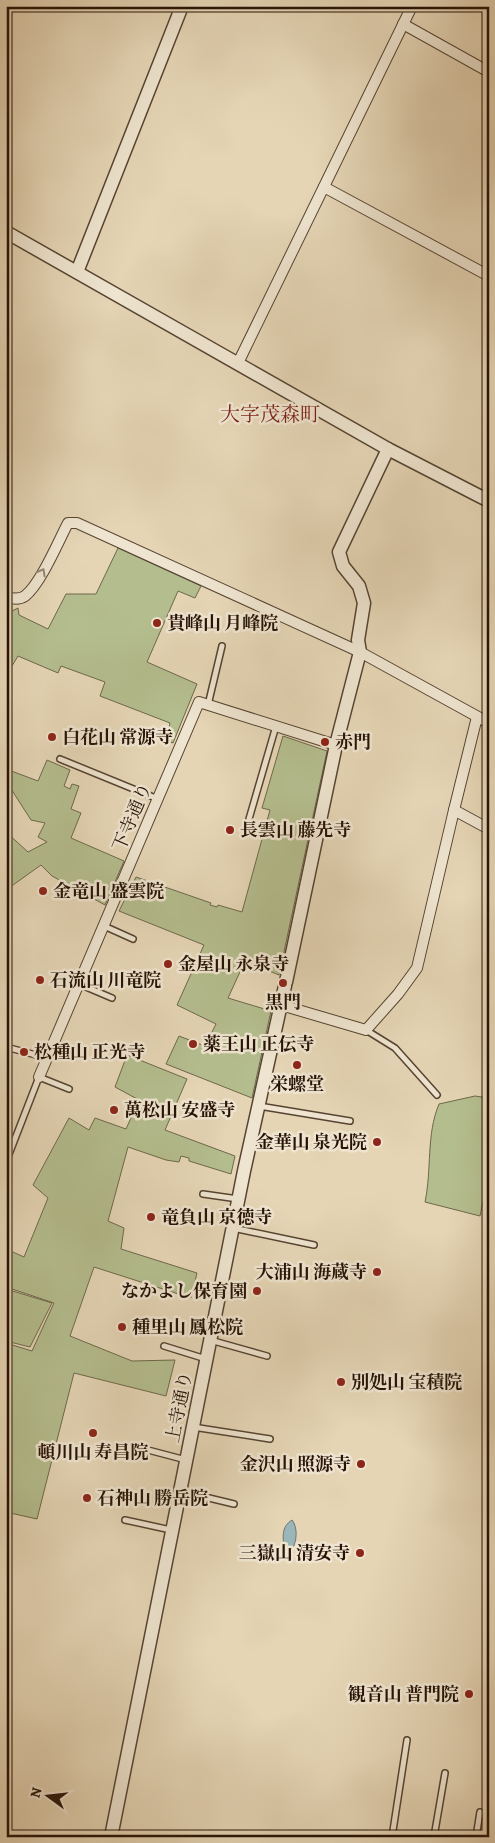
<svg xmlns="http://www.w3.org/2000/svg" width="495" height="1843" viewBox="0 0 495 1843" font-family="Alegreya,'Noto Serif JP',serif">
  <rect width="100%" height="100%" fill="#e5d5b5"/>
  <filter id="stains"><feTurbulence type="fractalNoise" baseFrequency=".004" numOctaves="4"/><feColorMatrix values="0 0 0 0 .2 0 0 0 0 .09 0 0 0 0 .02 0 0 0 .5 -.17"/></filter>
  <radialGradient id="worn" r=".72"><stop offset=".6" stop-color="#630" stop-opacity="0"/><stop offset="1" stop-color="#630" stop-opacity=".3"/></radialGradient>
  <!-- green -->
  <g fill="#b4bd8e" stroke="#6d684a">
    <path d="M118,548L201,586L195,598L178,591L147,662L197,684L173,743L166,741L170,723L100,696L105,682L61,666L58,673L18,656L6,676V610L12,611L18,608L19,615L48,629L66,594H96Z"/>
    <path d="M283,736L327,751L279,975L245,961L228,998L271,1011L252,1098L166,1064L179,1036L205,1046L216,1024L177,1005L204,945L119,911L136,877L211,903L210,905L217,907L218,905L242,912L270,810L262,808Z"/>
    <path d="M47,760L70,770L64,786L70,789L72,784L79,786L71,809L81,813L71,838L124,861L105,905L52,876L41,865L6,890V832L28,852L47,842L38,837L45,823L31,820L6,781V769L38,781Z"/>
    <path d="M127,1055L187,1079L165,1130L235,1156L231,1174L189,1161V1158L181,1156L179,1162L166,1160L128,1147L108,1221L124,1228L121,1249L197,1273L191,1298L94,1267L70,1336L132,1361L175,1360L166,1396L74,1373L37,1519L6,1512V1343L32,1351L54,1303L6,1287V1249L24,1257L48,1198L33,1185L69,1118L89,1130L95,1118L126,1129L139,1100L115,1087Z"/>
    <path d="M475,1096L489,1098V1198L484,1197L480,1216L425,1202C432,1169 426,1135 439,1104Z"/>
    <path d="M6,1289L52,1303L30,1347L6,1341Z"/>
  </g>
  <!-- water -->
  <path fill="#9ab6b8" stroke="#6c7571" d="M292,1520C298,1527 297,1542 292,1549L287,1551L284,1548C283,1537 281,1527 292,1520Z"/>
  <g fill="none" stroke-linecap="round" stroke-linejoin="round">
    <defs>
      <g id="service">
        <path d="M208,705L222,646"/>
        <path d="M60,759L158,799"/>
        <path d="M249,819L276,726"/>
        <path d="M104,926L133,939"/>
        <path d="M79,984L112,998"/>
        <path d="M366,1030L395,1048L437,1095"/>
        <path d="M6,1047L47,1058"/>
        <path d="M259,1106L350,1121"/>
        <path d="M6,1162L39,1077L69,1089"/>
        <path d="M203,1194L238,1199"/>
        <path d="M233,1228L314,1245"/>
        <path d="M210,1340L267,1356"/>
        <path d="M164,1346L206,1359"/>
        <path d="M193,1427L270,1439"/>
        <path d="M148,1450L186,1460"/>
        <path d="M180,1491L234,1504"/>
        <path d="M125,1520L171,1530"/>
        <path d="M392,1837L407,1740"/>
        <path d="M434,1837L445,1773"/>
        <path d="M476,1837L480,1812"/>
      </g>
      <g id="minor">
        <path d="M403,24L489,72"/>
        <path d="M324,187L489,276"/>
        <path d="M238,363L412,6"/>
        <path d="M6,597C13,599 19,600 25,596C41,583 58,542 68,523H77L360,652L489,723"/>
        <path d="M454,810L477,717"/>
        <path d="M281,1005L366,1030L398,994L417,968L454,810L489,829"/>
        <path d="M39,1077L199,702L336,745"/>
      </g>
      <g id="tertiary">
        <path d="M6,232L388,449L489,501"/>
        <path d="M77,272L182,6"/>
        <path d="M286,982L336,745L360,652L358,640L364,603L359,586L343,566L339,552L388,449"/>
        <path d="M111,1837L244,1171L285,986"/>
      </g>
    </defs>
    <!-- service casing -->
    <use href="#service" stroke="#564432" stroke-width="8"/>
    <!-- minor casing -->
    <use href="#minor" stroke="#564432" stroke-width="12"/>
    <!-- tertiary casing -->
    <use href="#tertiary" stroke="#564432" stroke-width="15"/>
    <!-- service -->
    <use href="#service" stroke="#eee4cf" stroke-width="5"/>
    <!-- minor -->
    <use href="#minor" stroke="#eee4cf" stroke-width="10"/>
    <!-- tertiary -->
    <use href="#tertiary" stroke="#eee4cf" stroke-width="12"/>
  </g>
  <!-- one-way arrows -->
  <defs><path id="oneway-chevron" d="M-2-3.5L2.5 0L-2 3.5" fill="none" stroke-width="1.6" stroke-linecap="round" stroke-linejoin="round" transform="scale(1.25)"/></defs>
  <use stroke="#948675" href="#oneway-chevron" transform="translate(42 572) rotate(-61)"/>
  <!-- markers -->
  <g fill="#8f2418" stroke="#eee4cf" stroke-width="2">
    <circle cx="157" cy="623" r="5"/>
    <circle cx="52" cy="737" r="5"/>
    <circle cx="325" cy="742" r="5"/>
    <circle cx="230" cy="830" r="5"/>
    <circle cx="43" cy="891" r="5"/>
    <circle cx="168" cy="964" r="5"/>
    <circle cx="40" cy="980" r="5"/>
    <circle cx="283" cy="983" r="5"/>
    <circle cx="193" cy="1044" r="5"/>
    <circle cx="24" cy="1052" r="5"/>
    <circle cx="297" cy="1065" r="5"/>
    <circle cx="114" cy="1110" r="5"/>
    <circle cx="377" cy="1142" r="5"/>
    <circle cx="151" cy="1217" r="5"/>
    <circle cx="377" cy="1272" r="5"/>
    <circle cx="257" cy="1291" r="5"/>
    <circle cx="122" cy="1327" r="5"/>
    <circle cx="341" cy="1382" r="5"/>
    <circle cx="93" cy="1433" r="5"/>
    <circle cx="361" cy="1464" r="5"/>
    <circle cx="87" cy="1498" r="5"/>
    <circle cx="360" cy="1553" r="5"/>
    <circle cx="469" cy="1694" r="5"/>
  </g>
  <g text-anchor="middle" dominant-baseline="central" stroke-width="5" stroke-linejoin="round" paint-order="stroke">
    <!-- poi labels -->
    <g font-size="18" font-weight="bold" fill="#261306" stroke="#eee4cf" text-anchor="start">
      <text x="167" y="623">貴峰山 月峰院</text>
      <text x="62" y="737">白花山 常源寺</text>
      <text x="335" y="742">赤門</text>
      <text x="240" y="830">長雲山 藤先寺</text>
      <text x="53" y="891">金竜山 盛雲院</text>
      <text x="178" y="964">金屋山 永泉寺</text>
      <text x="50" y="980">石流山 川竜院</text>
      <text x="283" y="1002" text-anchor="middle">黒門</text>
      <text x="203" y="1044">薬王山 正伝寺</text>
      <text x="34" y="1052">松種山 正光寺</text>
      <text x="297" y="1084" text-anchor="middle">栄螺堂</text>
      <text x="124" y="1110">萬松山 安盛寺</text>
      <text x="367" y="1142" text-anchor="end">金華山 泉光院</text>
      <text x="161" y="1217">竜負山 京徳寺</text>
      <text x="367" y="1272" text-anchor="end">大浦山 海蔵寺</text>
      <text x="247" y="1291" text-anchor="end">なかよし保育園</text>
      <text x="132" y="1327">種里山 鳳松院</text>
      <text x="351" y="1382">別処山 宝積院</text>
      <text x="93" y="1452" text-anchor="middle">頓川山 寿昌院</text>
      <text x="351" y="1464" text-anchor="end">金沢山 照源寺</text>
      <text x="97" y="1498">石神山 勝岳院</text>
      <text x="350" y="1553" text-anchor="end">三嶽山 清安寺</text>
      <text x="459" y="1694" text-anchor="end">観音山 普門院</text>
    </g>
    <!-- street labels -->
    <g font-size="18" fill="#261306" stroke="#eee4cf">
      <text transform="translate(132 817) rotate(-67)">下寺通り</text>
      <text transform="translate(179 1407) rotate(-79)">上寺通り</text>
    </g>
    <!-- quarter labels -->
    <g font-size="20" fill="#7a1f14" stroke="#eee4cf">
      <text x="270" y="414">大字茂森町</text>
    </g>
  </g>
  <!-- margin -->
  <rect width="495" height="1843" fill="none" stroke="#e5d5b5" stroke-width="25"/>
  <rect x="8" y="8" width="480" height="1828" fill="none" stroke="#261306" stroke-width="2.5"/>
  <rect x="12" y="12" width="470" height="1818" fill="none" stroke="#261306"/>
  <!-- north arrow -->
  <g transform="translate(48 1796) rotate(285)" stroke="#eee4cf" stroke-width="4" paint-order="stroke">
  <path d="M0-4L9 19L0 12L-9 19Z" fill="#261306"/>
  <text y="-8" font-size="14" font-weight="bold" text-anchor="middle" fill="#261306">N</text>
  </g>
  <rect width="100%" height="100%" filter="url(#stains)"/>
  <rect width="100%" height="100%" fill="url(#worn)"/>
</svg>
